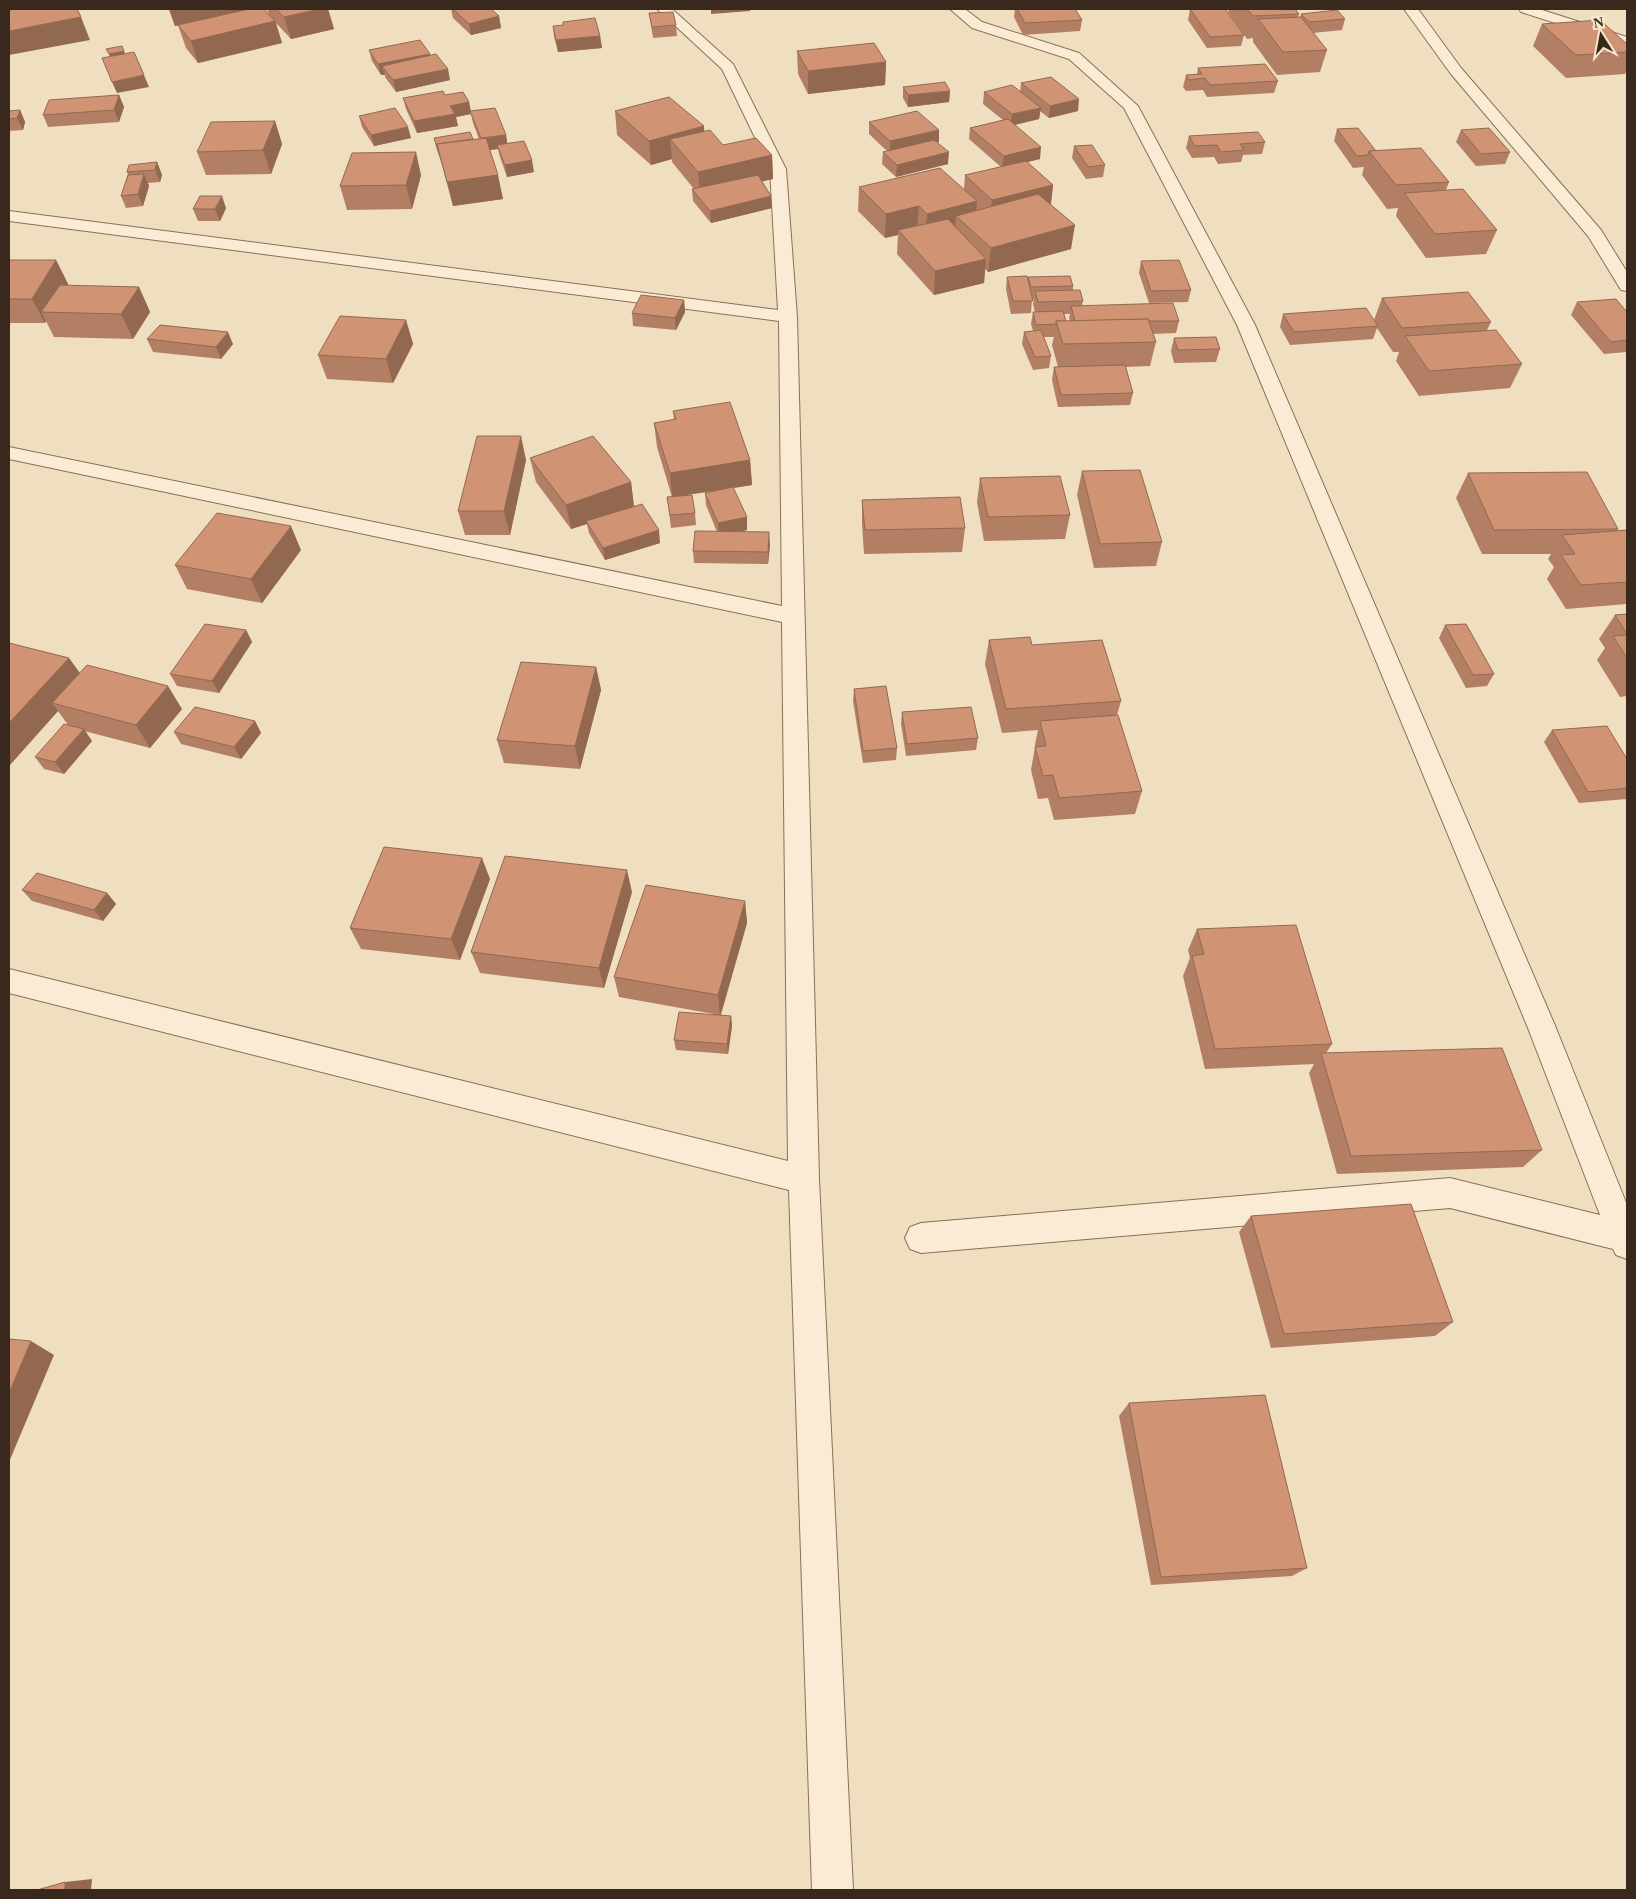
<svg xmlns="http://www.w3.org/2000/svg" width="1636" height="1899" viewBox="0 0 1636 1899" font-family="Georgia,serif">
  <rect width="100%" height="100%" fill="#f0dec0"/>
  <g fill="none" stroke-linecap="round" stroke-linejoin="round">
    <defs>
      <g id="minor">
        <path d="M657,9H672L733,64L786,169L797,317L819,1179L853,1890H812L789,1190L9,993V969L788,1161L782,622L9,459V447L782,606L779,321L9,221V211L778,310L770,169L722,69Z"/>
        <path d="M950,9H965L982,22L1079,53L1138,106L1255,325L1556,1028L1627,1205V1259L1616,1255L1613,1249L1450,1208L921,1253L910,1249L905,1238L910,1227L921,1223L1450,1178L1600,1215L1528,1028L1237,325L1124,108L1069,59L972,28Z"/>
        <path d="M1404,9H1418L1461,68L1601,230L1627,272V291L1621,290L1588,236L1451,74Z"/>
        <path d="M1519,9H1539L1627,37V46L1521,12Z"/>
      </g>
    </defs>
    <!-- minor casing -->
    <use href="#minor" stroke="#8a6f57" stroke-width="2"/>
    <!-- minor -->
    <use href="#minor" fill="#faecd4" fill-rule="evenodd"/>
  </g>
  <!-- wall -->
  <g fill="#b37f64" fill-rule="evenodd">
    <path d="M169,9H264L269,14L267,9H328L334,29L291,39L276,23L282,43L198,63L186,48L178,25L175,26Z"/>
    <path d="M451,9H491L499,16L501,28L471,35L453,18Z"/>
    <path d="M1015,9H1075L1082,20L1080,31L1023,35L1014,17Z"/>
    <path d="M1190,9L1244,35L1241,46L1207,48L1188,20Z"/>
    <path d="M1229,9H1295L1299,14L1298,17H1300L1301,14L1345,19L1342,30L1313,33L1327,50L1320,72L1277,75L1253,42V38L1247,39L1228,12Z"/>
    <path d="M649,13L676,25L677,36L653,38L651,25Z"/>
    <path d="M1542,24L1627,44V69L1625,74L1566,78L1533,46Z"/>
    <path d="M553,26L600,36L602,48L558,52L554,37Z"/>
    <path d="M369,50L430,55L450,80L396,92L385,77V75H381L372,61Z"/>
    <path d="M797,51L886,62L885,85L808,94L798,74Z"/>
    <path d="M1198,68L1278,81L1274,93L1207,97L1203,90L1186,91L1183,87L1186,75L1197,74Z"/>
    <path d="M1021,83L1078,111L1049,118L1040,111L1039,119L1015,125L1040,159L1027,162L1053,185L1051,205L1071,249L988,272L985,269L984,283L934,295L897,254L898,235L885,238L858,211L859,187L964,189L965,175L1001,167L969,139L970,128L1003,120L983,104L984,92H1020Z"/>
    <path d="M903,87L950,91L949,102L908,107L903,98Z"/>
    <path d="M119,95L124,107L119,122L48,127L43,115Z"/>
    <path d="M445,95L469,102L471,111L506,135L507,144L534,172L507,177L500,157L498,149L490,150L503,199L453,206L442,165L437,150L434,138L473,139H479L473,123L471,114L456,117L458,126L417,133L406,109L403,98Z"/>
    <path d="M20,110L25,122L23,130L9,131V111Z"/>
    <path d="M615,111L704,126V131L723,145L772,155L773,179L762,181L771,196L772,208L711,223L693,201L692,189H694L672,162V159L651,165L617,135Z"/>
    <path d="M359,116L411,138L374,146L362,127Z"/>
    <path d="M275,121L282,144L271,174L206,175L197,152Z"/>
    <path d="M869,122L939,142H937L948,164L896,177L882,164L883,152L887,151L869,134Z"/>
    <path d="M1337,129L1376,151L1449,182L1446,190L1497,230L1486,254L1426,258L1396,216L1398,208L1387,209L1362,175L1364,167L1353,168L1334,141Z"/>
    <path d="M1461,130L1510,152L1505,164L1476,166L1456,142Z"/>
    <path d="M1189,136L1265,142L1262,154L1243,155L1241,162L1218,164L1214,157L1192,158L1186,148Z"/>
    <path d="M1074,146L1105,165L1103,177L1086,179L1072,158Z"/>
    <path d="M157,162L162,175L160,182L148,183L149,186L143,206L126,208L121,196L128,175L127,172Z"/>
    <path d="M421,175L412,209L347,210L340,186Z"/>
    <path d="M226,208L220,221H198L193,209Z"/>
    <path d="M9,260H56L68,284L67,286L139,287L150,312L133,339L54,337L46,321L45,323H9Z"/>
    <path d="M1141,261L1191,290L1188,302L1149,303L1139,273Z"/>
    <path d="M1007,277L1028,281V277L1073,286V291L1083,301L1082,305L1179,321L1176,333L1153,334L1156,342L1150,366L1126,367L1133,393L1130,405L1058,407L1052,380L1054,367H1058L1052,345L1054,337H1043L1051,356L1049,368L1033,370L1022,344L1024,332L1033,331L1031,324L1033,312H1035L1033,304L1034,299H1032L1031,313L1011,314L1006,289ZM1064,314H1070L1069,318L1070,321H1066Z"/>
    <path d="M1382,298L1491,322L1487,330L1522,364L1510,388L1419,396L1396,361L1399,352H1393L1377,328L1373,339L1290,345L1280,327L1283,314L1374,320Z"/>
    <path d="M684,300L685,312L676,330L633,326L632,313Z"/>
    <path d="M1577,302L1627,312V352L1604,354L1571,315Z"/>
    <path d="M406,320L413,344L393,383L327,379L318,355Z"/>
    <path d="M1174,338L1220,349L1216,362L1174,363L1171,351Z"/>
    <path d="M147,339L233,344L221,359L153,352Z"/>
    <path d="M673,411L750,460L752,485L734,488L747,530L737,532L770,545L768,564L694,563L693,551L717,532L706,505L705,493L712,491L688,495L695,513L696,525L671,528L667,497H672L657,447L654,423L674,420Z"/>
    <path d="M530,458L631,482L634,507L660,543L605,560L589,533L587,524L571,529L536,482Z"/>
    <path d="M526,460L510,535H465L458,511Z"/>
    <path d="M1082,471L1162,542L1156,566L1094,568L1077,495Z"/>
    <path d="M1468,473L1618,529L1617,531L1627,530V604L1566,609L1547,579L1554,567L1548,559L1551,554H1482L1456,498Z"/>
    <path d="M980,478L1070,515L1065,539L984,541L977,502Z"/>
    <path d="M862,500L965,528L962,552L864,554L862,524Z"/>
    <path d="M301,550L262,603L187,589L175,565Z"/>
    <path d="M1627,614V696L1620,697L1597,660L1605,648L1599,639L1615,615Z"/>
    <path d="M1445,625L1494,674L1487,686L1466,688L1439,638Z"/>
    <path d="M246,630L252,642L219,693L177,686L170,674Z"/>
    <path d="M989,640L1032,645L1121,701L1117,715L1142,791L1135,814L1054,820L1048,798L1038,799L1031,770L1035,747V744L1038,730L1002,733L985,664Z"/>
    <path d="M9,643L69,658L80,673L182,709L150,748L84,731L92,741L64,774L44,769L35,757L68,725L58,711L9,766Z"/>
    <path d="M596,667L601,690L580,769L504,763L497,740Z"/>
    <path d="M854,689L897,748L896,760L863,763L853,701Z"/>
    <path d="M902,712L978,738L976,750L906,756L901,724Z"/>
    <path d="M255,721L261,733L241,759L181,744L174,732Z"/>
    <path d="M1552,730L1627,759V799L1579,803L1544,742Z"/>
    <path d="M490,879L460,960L361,949L350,928Z"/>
    <path d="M22,890L107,893L116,904L103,921L32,901Z"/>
    <path d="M632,892L604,988L480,973L471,952Z"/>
    <path d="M745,901L747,923L721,1015L731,1016L732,1026L728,1054L676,1050L674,1040L714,1014L619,997L614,977Z"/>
    <path d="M1197,929L1332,1044L1326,1053L1542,1150L1523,1167L1337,1174L1309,1073L1314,1064L1205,1069L1183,976L1190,958L1188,950Z"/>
    <path d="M1251,1216L1453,1322L1435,1336L1271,1348L1239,1232Z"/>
    <path d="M1129,1403L1307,1568L1292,1576L1151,1585L1119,1416Z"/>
  </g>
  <!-- shaded-wall -->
  <g fill="#926851">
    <path d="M169,9H259L260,12L175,26Z"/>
    <path d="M320,9H328L334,29L291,39L284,17Z"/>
    <path d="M711,9H750V11L711,14Z"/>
    <path d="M499,16L501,28L471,35L469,24Z"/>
    <path d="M81,17L90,40L9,55V31Z"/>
    <path d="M275,21L282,43L198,63L191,41Z"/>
    <path d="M600,36L602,48L558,52L556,40Z"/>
    <path d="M124,51L129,62L113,66L109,54Z"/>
    <path d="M430,54L433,65L382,66L385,75H381L378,64Z"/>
    <path d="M886,62L885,85L808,94V71Z"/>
    <path d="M448,69L450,80L396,92L393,80Z"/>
    <path d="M144,75L149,87L117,93L112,82Z"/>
    <path d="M950,91L949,102L908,107V95Z"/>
    <path d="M119,95L124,107L119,122L114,110Z"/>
    <path d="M1079,99L1078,111L1049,118L1050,106Z"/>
    <path d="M469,102L471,114L470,111L471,114L456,117L458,126L417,133L414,121L450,106Z"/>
    <path d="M1041,108L1039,119L1010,126L1012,114Z"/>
    <path d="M20,110L25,122L23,130L17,118Z"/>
    <path d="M275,121L282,144L271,174L263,150Z"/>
    <path d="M704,126L705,149L670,139L672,159L651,165L649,141Z"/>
    <path d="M408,127L411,138L374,146L371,135Z"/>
    <path d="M939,130V142L890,153V141Z"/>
    <path d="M506,135L508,147L497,145L498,149L483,151L481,139Z"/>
    <path d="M1041,147L1040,159L1002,168L1004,156Z"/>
    <path d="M416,152L421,175L412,209L406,185Z"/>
    <path d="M949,152L948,164L896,177L897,165Z"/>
    <path d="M772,155L773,179L700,195L698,172Z"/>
    <path d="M532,160L534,172L507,177L505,165Z"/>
    <path d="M157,162L162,175L160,182L155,170Z"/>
    <path d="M144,174L149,186L143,206L138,194Z"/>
    <path d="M498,175L503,199L453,206L447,182Z"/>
    <path d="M1053,185L1050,209L989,223L992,200Z"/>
    <path d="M222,196L226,208L220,221L215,209Z"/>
    <path d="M771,196L772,208L711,223L710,211Z"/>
    <path d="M977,201L975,225L956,216L955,230L925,238L927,214Z"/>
    <path d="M919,206L917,230H898V235L885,238L886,214Z"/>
    <path d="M1075,225L1071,249L988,272L991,248Z"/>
    <path d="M986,259L984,283L934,295L935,271Z"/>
    <path d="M56,260L68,284L51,313L41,312L46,321L45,323L32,299Z"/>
    <path d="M139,287L150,312L133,339L121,314Z"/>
    <path d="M684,300L685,312L676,330L675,318Z"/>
    <path d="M406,320L413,344L393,383L386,359Z"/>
    <path d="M228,332L233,344L221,359L216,347Z"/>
    <path d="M521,436L526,460L510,535L504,511Z"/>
    <path d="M750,460L752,485L672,497L670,473Z"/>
    <path d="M631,482L634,507L586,521L587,524L571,529L566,505Z"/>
    <path d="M747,517V530L719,536L718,523Z"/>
    <path d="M291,526L301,550L262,603L251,579Z"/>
    <path d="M659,530L660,543L605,560L603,548Z"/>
    <path d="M769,532L770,545L768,564V552Z"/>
    <path d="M246,630L252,642L219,693L212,681Z"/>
    <path d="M69,658L85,681L52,703L58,711L9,766V723Z"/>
    <path d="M596,667L601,690L580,769L575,746Z"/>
    <path d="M168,686L182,709L150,748L136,725Z"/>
    <path d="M255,721L261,733L241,759L234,747Z"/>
    <path d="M84,729L92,741L64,774L55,762Z"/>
    <path d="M482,858L490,879L460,960L451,939Z"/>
    <path d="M627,870L632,892L604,988L599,968Z"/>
    <path d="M107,893L116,904L103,921L94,910Z"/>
    <path d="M745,901L747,923L720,1016L718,995Z"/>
    <path d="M731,1016L732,1026L728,1054L727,1044Z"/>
    <path d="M31,1341L54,1355L9,1462V1393Z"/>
    <path d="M92,1879L91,1890H65V1882Z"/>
  </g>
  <!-- building -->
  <g fill="#d09474" stroke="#926851">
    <path d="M17,9H77L81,17L9,31V10Z"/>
    <path d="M249,9H264L275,21L191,41L178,25Z"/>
    <path d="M276,9H320L284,17Z"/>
    <path d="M453,9H491L499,16L469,24Z"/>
    <path d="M1017,9H1075L1082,20L1025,23Z"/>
    <path d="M1190,9H1225L1244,35L1210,37Z"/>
    <path d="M1247,9H1295L1299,14L1253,16Z"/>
    <path d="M1337,10L1345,19L1309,22L1301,14Z"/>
    <path d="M673,12L676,25L652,27L649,13Z"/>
    <path d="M1301,17L1327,50L1283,52L1258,19Z"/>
    <path d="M595,18L600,36L556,40L553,26L563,25V22Z"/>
    <path d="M1600,20L1627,44V52L1576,55L1542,24Z"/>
    <path d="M420,40L430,54L378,64L369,50Z"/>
    <path d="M874,43L886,62L808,71L797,51Z"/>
    <path d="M122,46L124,51L109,54L106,49Z"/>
    <path d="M134,52L144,75L112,82L102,58Z"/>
    <path d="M436,54L448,69L393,80L382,66Z"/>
    <path d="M1265,64L1278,81L1210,85L1205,78L1189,80L1186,75L1202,74L1198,68Z"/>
    <path d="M1051,77L1079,99L1050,106L1021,83Z"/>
    <path d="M945,82L950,91L908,95L903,87Z"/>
    <path d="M1012,85L1041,108L1012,114L984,92Z"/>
    <path d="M443,91L445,95L463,92L469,102L450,106L455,114L414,121L403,98Z"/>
    <path d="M119,95L114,110L43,115L49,100Z"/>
    <path d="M669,97L704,126L649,141L615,111Z"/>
    <path d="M395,108L408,127L371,135L359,116Z"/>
    <path d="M495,108L506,135L481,138L470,111Z"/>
    <path d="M20,110L17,118L9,119V111Z"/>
    <path d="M917,111L939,130L890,141L869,122Z"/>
    <path d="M1008,119L1041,147L1004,156L970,128Z"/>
    <path d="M275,121L263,150L197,152L211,122Z"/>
    <path d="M1358,128L1376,151H1369L1368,155L1357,156L1337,129Z"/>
    <path d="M1489,128L1510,152L1481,154L1461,130Z"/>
    <path d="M710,130L723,145L756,138L772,155L698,172L670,139Z"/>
    <path d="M470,132L473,139L437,144L439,153L434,138Z"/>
    <path d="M1258,132L1265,142L1240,144L1244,150L1221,152L1217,145L1195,146L1189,136Z"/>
    <path d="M486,138L498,175L447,182L437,144Z"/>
    <path d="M934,140L949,152L897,165L883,152Z"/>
    <path d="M524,141L532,160L505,165L497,145Z"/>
    <path d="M1092,145L1105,165L1088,167L1074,146Z"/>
    <path d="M1421,148L1449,182L1396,185L1369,151Z"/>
    <path d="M416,152L406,185L340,186L352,153Z"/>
    <path d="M1026,161L1053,185L992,200L965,175Z"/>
    <path d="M157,162L155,170L127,172L129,165Z"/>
    <path d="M940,168L977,201L927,214L919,206L886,214L859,187Z"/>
    <path d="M144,174L138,194L121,196L128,175Z"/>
    <path d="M758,175L771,196L710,211L692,189Z"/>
    <path d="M1463,189L1497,230L1435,234L1404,193Z"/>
    <path d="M1038,194L1075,225L991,248L956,216Z"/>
    <path d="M200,196H222L215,209H193Z"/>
    <path d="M948,219L986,259L935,271L898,230Z"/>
    <path d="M9,260H56L32,299H9Z"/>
    <path d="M1179,260L1191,290L1151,291L1141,261Z"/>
    <path d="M1027,276L1033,301H1013L1007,277Z"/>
    <path d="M1070,276L1073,286L1031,287L1028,277Z"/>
    <path d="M60,285L139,287L121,314L41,312Z"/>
    <path d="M1080,290L1083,301L1038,302L1035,291Z"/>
    <path d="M1468,292L1491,322L1402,328L1382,298Z"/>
    <path d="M641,295L684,300L675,318L632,313Z"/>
    <path d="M1616,299L1627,312V340L1611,342L1577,302Z"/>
    <path d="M1173,303L1179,321H1149L1148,319L1075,321L1071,306Z"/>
    <path d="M1366,308L1378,326L1294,332L1283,314Z"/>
    <path d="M1063,311L1066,321H1056V324L1036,325L1033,312Z"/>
    <path d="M340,316L406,320L386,359L318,355Z"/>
    <path d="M1148,319L1156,342L1063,344L1056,321Z"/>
    <path d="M160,325L228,332L216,347L147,339Z"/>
    <path d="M1041,330L1051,356L1035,357L1024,332Z"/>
    <path d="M1496,330L1522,364L1429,371L1405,336Z"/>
    <path d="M1216,337L1220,349L1178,350L1174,338Z"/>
    <path d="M1125,365L1133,393L1061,395L1054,367Z"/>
    <path d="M730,402L750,460L670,473L654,423L676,419L673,411Z"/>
    <path d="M477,436H521L504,511H458Z"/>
    <path d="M593,436L631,482L566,505L530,458Z"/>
    <path d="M1140,470L1162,542L1100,544L1082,471Z"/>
    <path d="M1587,472L1618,529L1494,530L1468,473Z"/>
    <path d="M1060,476L1070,515L988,517L980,478Z"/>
    <path d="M733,487L747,517L718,523L705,493Z"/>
    <path d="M692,495L695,513L670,515L667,497Z"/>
    <path d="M960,497L965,528L865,530L862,500Z"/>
    <path d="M642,504L659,530L603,548L586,521Z"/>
    <path d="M217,513L291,526L251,579L175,565Z"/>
    <path d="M1627,530V582L1581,585L1561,555L1575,554L1562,535Z"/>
    <path d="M695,531L769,532L768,552L693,551Z"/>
    <path d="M1627,614V634L1615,615Z"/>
    <path d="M205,624L246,630L212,681L170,674Z"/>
    <path d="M1466,624L1494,674L1473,675L1445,625Z"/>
    <path d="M1627,635V658L1613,636Z"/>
    <path d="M1030,637L1032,645L1102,640L1121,701L1006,709L989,640Z"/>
    <path d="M9,643L69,658L9,723Z"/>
    <path d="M521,662L596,667L575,746L497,740Z"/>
    <path d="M87,665L168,686L136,725L52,703Z"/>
    <path d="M886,686L897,748L863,751L854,689Z"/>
    <path d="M195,707L255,721L234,747L174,732Z"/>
    <path d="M971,707L978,738L907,744L902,712Z"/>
    <path d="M1118,715L1142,791L1059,798L1053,775L1043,776L1035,747L1046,746L1040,721Z"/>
    <path d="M64,724L84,729L55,762L35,757Z"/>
    <path d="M1607,726L1627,759V788L1588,792L1552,730Z"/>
    <path d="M384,847L482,858L451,939L350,928Z"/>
    <path d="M505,856L627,870L599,968L471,952Z"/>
    <path d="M37,873L107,893L94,910L22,890Z"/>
    <path d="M646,885L745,901L718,995L614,977Z"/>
    <path d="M1296,925L1332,1044L1215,1049L1192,956L1204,954L1197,929Z"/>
    <path d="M679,1012L731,1016L727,1044L674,1040Z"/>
    <path d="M1502,1048L1542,1150L1351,1156L1321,1053Z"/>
    <path d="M1411,1204L1453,1322L1284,1334L1251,1216Z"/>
    <path d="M9,1339L31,1341L9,1393Z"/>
    <path d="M1265,1395L1307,1568L1161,1577L1129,1403Z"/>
    <path d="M65,1882V1890H37Z"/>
  </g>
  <!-- border -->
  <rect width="1636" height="1899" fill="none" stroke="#39281c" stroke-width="20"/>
  <!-- north arrow -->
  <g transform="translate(1601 35) rotate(349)" stroke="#f7e9d0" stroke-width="4" paint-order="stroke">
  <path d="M0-4L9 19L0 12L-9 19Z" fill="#39281c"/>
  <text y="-8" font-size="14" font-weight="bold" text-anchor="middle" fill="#39281c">N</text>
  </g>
</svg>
